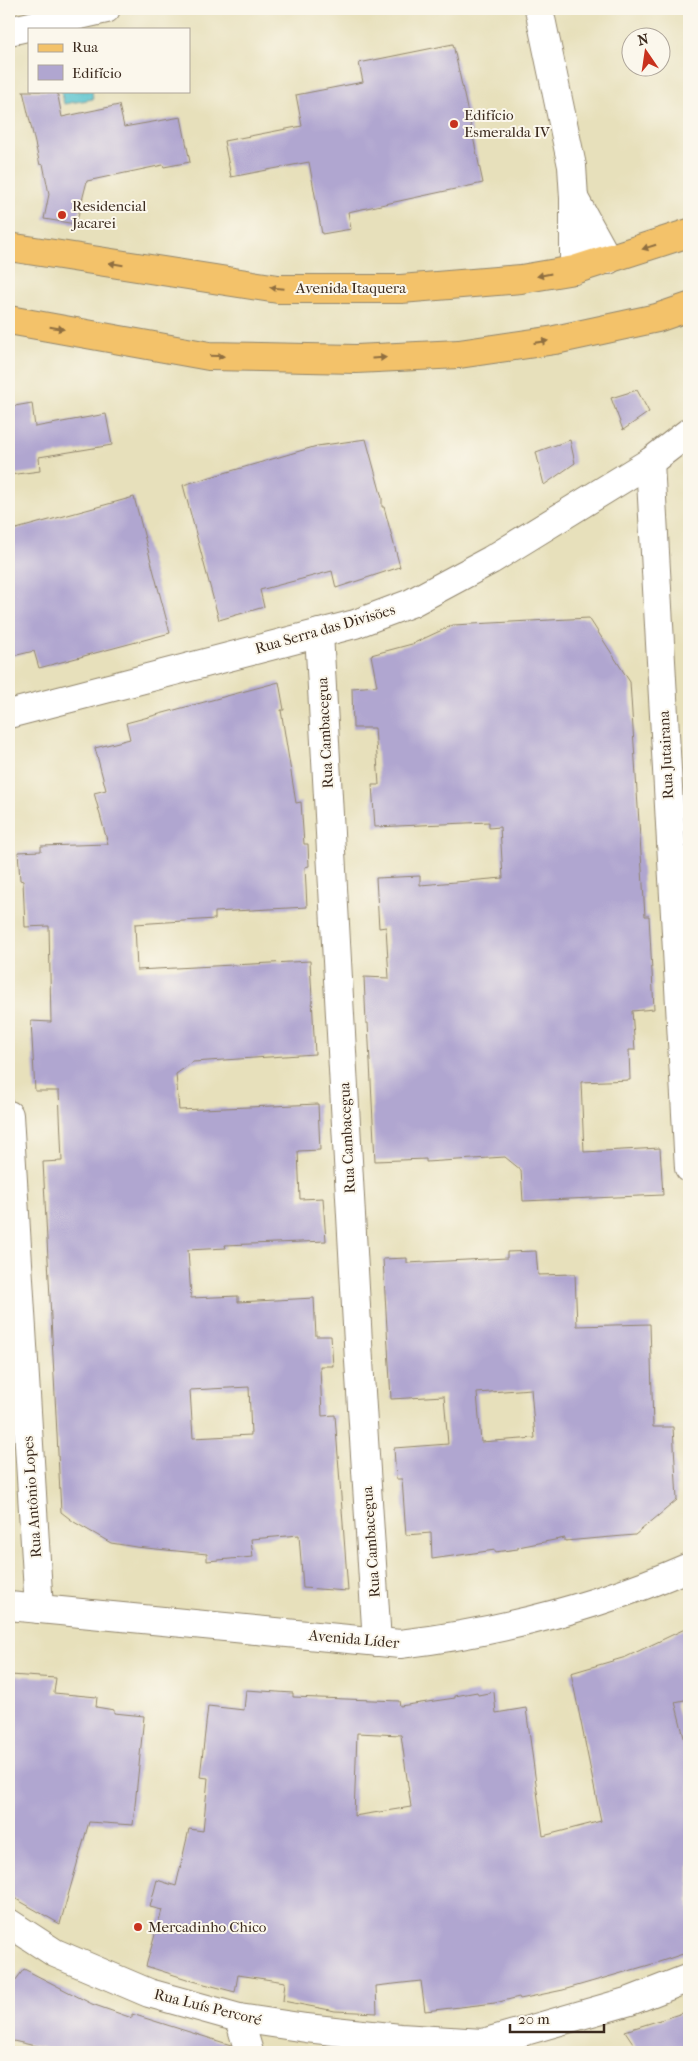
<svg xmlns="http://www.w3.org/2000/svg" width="698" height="2061" viewBox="0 0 698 2061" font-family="'IM FELL French Canon',serif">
  <rect width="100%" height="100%" fill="#fbf7ec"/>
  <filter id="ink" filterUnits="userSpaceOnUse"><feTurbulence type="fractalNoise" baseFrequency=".02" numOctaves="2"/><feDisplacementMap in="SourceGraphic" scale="10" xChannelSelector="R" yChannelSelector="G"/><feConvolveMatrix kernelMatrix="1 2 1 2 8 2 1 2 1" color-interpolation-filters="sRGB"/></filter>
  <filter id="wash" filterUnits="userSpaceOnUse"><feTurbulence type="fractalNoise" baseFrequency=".0096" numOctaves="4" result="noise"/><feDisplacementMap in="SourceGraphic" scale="20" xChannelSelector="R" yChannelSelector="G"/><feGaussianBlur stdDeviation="1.12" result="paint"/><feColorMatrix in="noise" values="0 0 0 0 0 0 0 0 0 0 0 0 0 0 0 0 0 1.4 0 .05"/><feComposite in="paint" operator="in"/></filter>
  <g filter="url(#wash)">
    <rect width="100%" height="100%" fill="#e7e0bb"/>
    <!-- water -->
    <path fill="#56c2ce" stroke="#487676" d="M61,91H92L93,99L64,104Z"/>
    <g id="blocks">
      <!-- building -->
      <g fill="#b0a6d0" fill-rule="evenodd">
        <path d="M453,44L483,183L348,212L351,229L322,234L309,162L231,177L224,141L302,126L296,95L363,82L359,63Z"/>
        <path d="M23,91H57L62,117L119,105L124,127L181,117L190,162L164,167L163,165L87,181L76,224L44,219L49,194L43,164L40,165Z"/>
        <path d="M637,390L649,412L623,430L611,398Z"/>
        <path d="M32,403L35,427L106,414L112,445L39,457L40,471L9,475V407Z"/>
        <path d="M366,439L382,498V507H384L400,567L336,588L332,571L260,590L264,607L219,620L183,485L317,446Z"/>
        <path d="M570,440L575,463L544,485L536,452Z"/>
        <path d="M134,497L170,633L39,668L34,651L9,657V531Z"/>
        <path d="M589,618L630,682L645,916H649L654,1009L632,1011L635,1050H629L630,1080L581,1082L584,1152L660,1148L663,1195L523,1201L521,1170L505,1157L426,1162V1159L375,1161L368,1023H366L364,977L389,978L386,927L379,928L376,878L420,876V885L503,878L500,827L489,828V822L375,827L372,785H379L375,728H353L352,688L377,686L371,655L412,644L453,625Z"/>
        <path d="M279,682L284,710H281L296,803L301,802L304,844H308L309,866L305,867L307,907L215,912V919L135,924L137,970L310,961L315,1054L193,1062L176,1074L179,1110L318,1104L320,1150L298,1151L300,1199L323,1198L326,1241L225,1245L226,1248L188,1250L191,1298L238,1296V1302L314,1298L316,1336H331L333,1366H320L322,1416L335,1415L348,1591L303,1588L299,1535L251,1539L253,1557L207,1561V1554L136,1547L111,1543L74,1522L61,1512L43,1162L62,1161L59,1091H35L31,1021L51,1022L49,926L25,927L23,881L20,880L18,852L41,851V846L108,844L94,793L106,790L95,748L130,739L126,723ZM249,1387L251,1435L193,1438L190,1390Z"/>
        <path d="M536,1251L538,1275L575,1274L577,1326L650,1324L653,1427H673L677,1500L635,1535L565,1541V1538L518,1547V1549L495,1552V1550L432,1559L431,1533L406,1535L402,1479H396L394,1448L448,1444L444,1396L391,1399L383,1259L407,1258V1263L507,1258V1252ZM531,1389L535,1438L481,1442L477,1393Z"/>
        <path d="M689,1627V1699L675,1702L689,1757V1952L656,1963L563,1990L520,1999L519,1997L495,2003L425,2011L421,1981L376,1986L377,2013L335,2011L283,2001L285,1982L238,1975L235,1992L193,1981L146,1966L162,1910L150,1907L157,1880L176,1886L189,1829L203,1831L208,1778L200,1777L208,1706L244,1710L246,1690L293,1693V1697L399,1701L400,1706L455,1698V1696L477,1692L478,1695L494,1692L496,1713L526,1708L543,1836L601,1821L571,1673L626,1657ZM357,1733L401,1735L411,1807L354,1816Z"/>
        <path d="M10,1675L56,1678L54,1693L97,1697L96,1707L114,1710V1713L144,1716L133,1825L89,1822L60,1924L9,1895V1692Z"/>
        <path d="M24,1969L92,2004L132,2018V2014L231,2045L233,2052H62L9,2040V1989Z"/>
        <path d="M689,2011V2052H639L625,2031Z"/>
      </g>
    </g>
  </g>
  <g filter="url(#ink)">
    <use href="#blocks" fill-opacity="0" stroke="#91856c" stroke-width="1"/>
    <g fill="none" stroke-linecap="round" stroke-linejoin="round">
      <defs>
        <g id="minor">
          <path d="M539,9L572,166L574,198V270"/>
          <path d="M9,31L106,9"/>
          <path d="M575,200L608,260"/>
          <path d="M650,462L689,1168"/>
          <path d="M319,633L359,1361L377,1642"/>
          <path d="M9,714L355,624L411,603L491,560L650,462L689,432"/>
          <path d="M9,1115L39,1609"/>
          <path d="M9,1606L400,1644C500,1632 597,1607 689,1567"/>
          <path d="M9,1923L55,1953L149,1993L239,2018L306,2028L400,2038L483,2043"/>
          <path d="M239,2018L249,2052"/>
          <path d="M467,2052L483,2043L630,2001L689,1978"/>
        </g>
        <g id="major">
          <path d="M9,247L278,289H401L521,279L574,270L689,233"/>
          <path d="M9,320L209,356L356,359L459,354L555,340L657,318L689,307"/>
        </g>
      </defs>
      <!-- minor casing -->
      <use href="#minor" stroke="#91856c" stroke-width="30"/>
      <!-- major casing -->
      <use href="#major" stroke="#91856c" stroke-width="30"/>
      <!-- minor -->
      <use href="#minor" stroke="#fff" stroke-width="28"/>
      <!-- major -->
      <use href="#major" stroke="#f3c26a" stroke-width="28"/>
    </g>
    <!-- one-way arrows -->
    <defs><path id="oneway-solid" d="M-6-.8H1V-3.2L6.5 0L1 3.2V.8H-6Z" transform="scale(1.25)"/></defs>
    <g fill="#8e6e40">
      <use href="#oneway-solid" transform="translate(649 247) rotate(162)"/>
      <use href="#oneway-solid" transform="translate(116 264) rotate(-171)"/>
      <use href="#oneway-solid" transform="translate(544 275) rotate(169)"/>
      <use href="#oneway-solid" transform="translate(277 288) rotate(-175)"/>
      <use href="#oneway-solid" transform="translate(57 328) rotate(10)"/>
      <use href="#oneway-solid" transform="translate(541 342) rotate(-8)"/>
      <use href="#oneway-solid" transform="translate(217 356) rotate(2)"/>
      <use href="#oneway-solid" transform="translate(379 358) rotate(-3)"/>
    </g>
  </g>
  <!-- markers -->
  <g fill="#c8321e" stroke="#fbf7ec" stroke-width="2">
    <circle cx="454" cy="124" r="5"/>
    <circle cx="62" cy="215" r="5"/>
    <circle cx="138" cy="1927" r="5"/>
  </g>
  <g text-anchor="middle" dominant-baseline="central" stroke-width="4" stroke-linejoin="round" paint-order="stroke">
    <!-- poi labels -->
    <g font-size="15" fill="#3b2a1e" stroke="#fbf7ec" text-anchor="start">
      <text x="464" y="115">Edifício<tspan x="464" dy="17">Esmeralda IV</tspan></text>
      <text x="72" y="206">Residencial<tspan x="72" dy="17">Jacarei</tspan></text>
      <text x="148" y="1927">Mercadinho Chico</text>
    </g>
    <!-- street labels -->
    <g font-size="15" fill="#3b2a1e" stroke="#fbf7ec">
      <text x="351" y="288">Avenida Itaquera</text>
      <text transform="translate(325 629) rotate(-16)">Rua Serra das Divisões</text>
      <text transform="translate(325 733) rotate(-93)">Rua Cambacegua</text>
      <text transform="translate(666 755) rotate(-93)">Rua Jutairana</text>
      <text transform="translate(347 1138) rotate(-93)">Rua Cambacegua</text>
      <text transform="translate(32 1497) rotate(-94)">Rua Antônio Lopes</text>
      <text transform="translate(371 1542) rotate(-94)">Rua Cambacegua</text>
      <text transform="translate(354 1639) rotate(5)">Avenida Líder</text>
      <text transform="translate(208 2007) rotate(14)">Rua Luís Percoré</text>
    </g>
  </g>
  <!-- margin -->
  <rect width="698" height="2061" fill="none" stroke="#fbf7ec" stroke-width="30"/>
  <!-- legend -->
  <rect x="28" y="28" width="162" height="65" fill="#fbf7ec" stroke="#aea59a"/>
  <rect x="38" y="44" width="25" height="8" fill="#f3c26a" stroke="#aea59a"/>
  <text x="72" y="52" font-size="15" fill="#3b2a1e">Rua</text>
  <rect x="38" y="65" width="25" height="15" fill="#b0a6d0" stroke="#aea59a"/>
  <text x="72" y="78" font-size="15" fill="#3b2a1e">Edifício</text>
  <!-- north arrow -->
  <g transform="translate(646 52) rotate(347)"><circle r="24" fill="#fbf7ec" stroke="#aea59a"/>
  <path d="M0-4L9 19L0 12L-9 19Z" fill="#c8321e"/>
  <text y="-8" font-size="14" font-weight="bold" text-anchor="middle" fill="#3b2a1e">N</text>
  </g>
  <!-- scale -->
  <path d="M510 2024v8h94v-8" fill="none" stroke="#3b2a1e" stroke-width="2.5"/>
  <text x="518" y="2024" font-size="15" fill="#3b2a1e" stroke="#fbf7ec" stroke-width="4" paint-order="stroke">20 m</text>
</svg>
